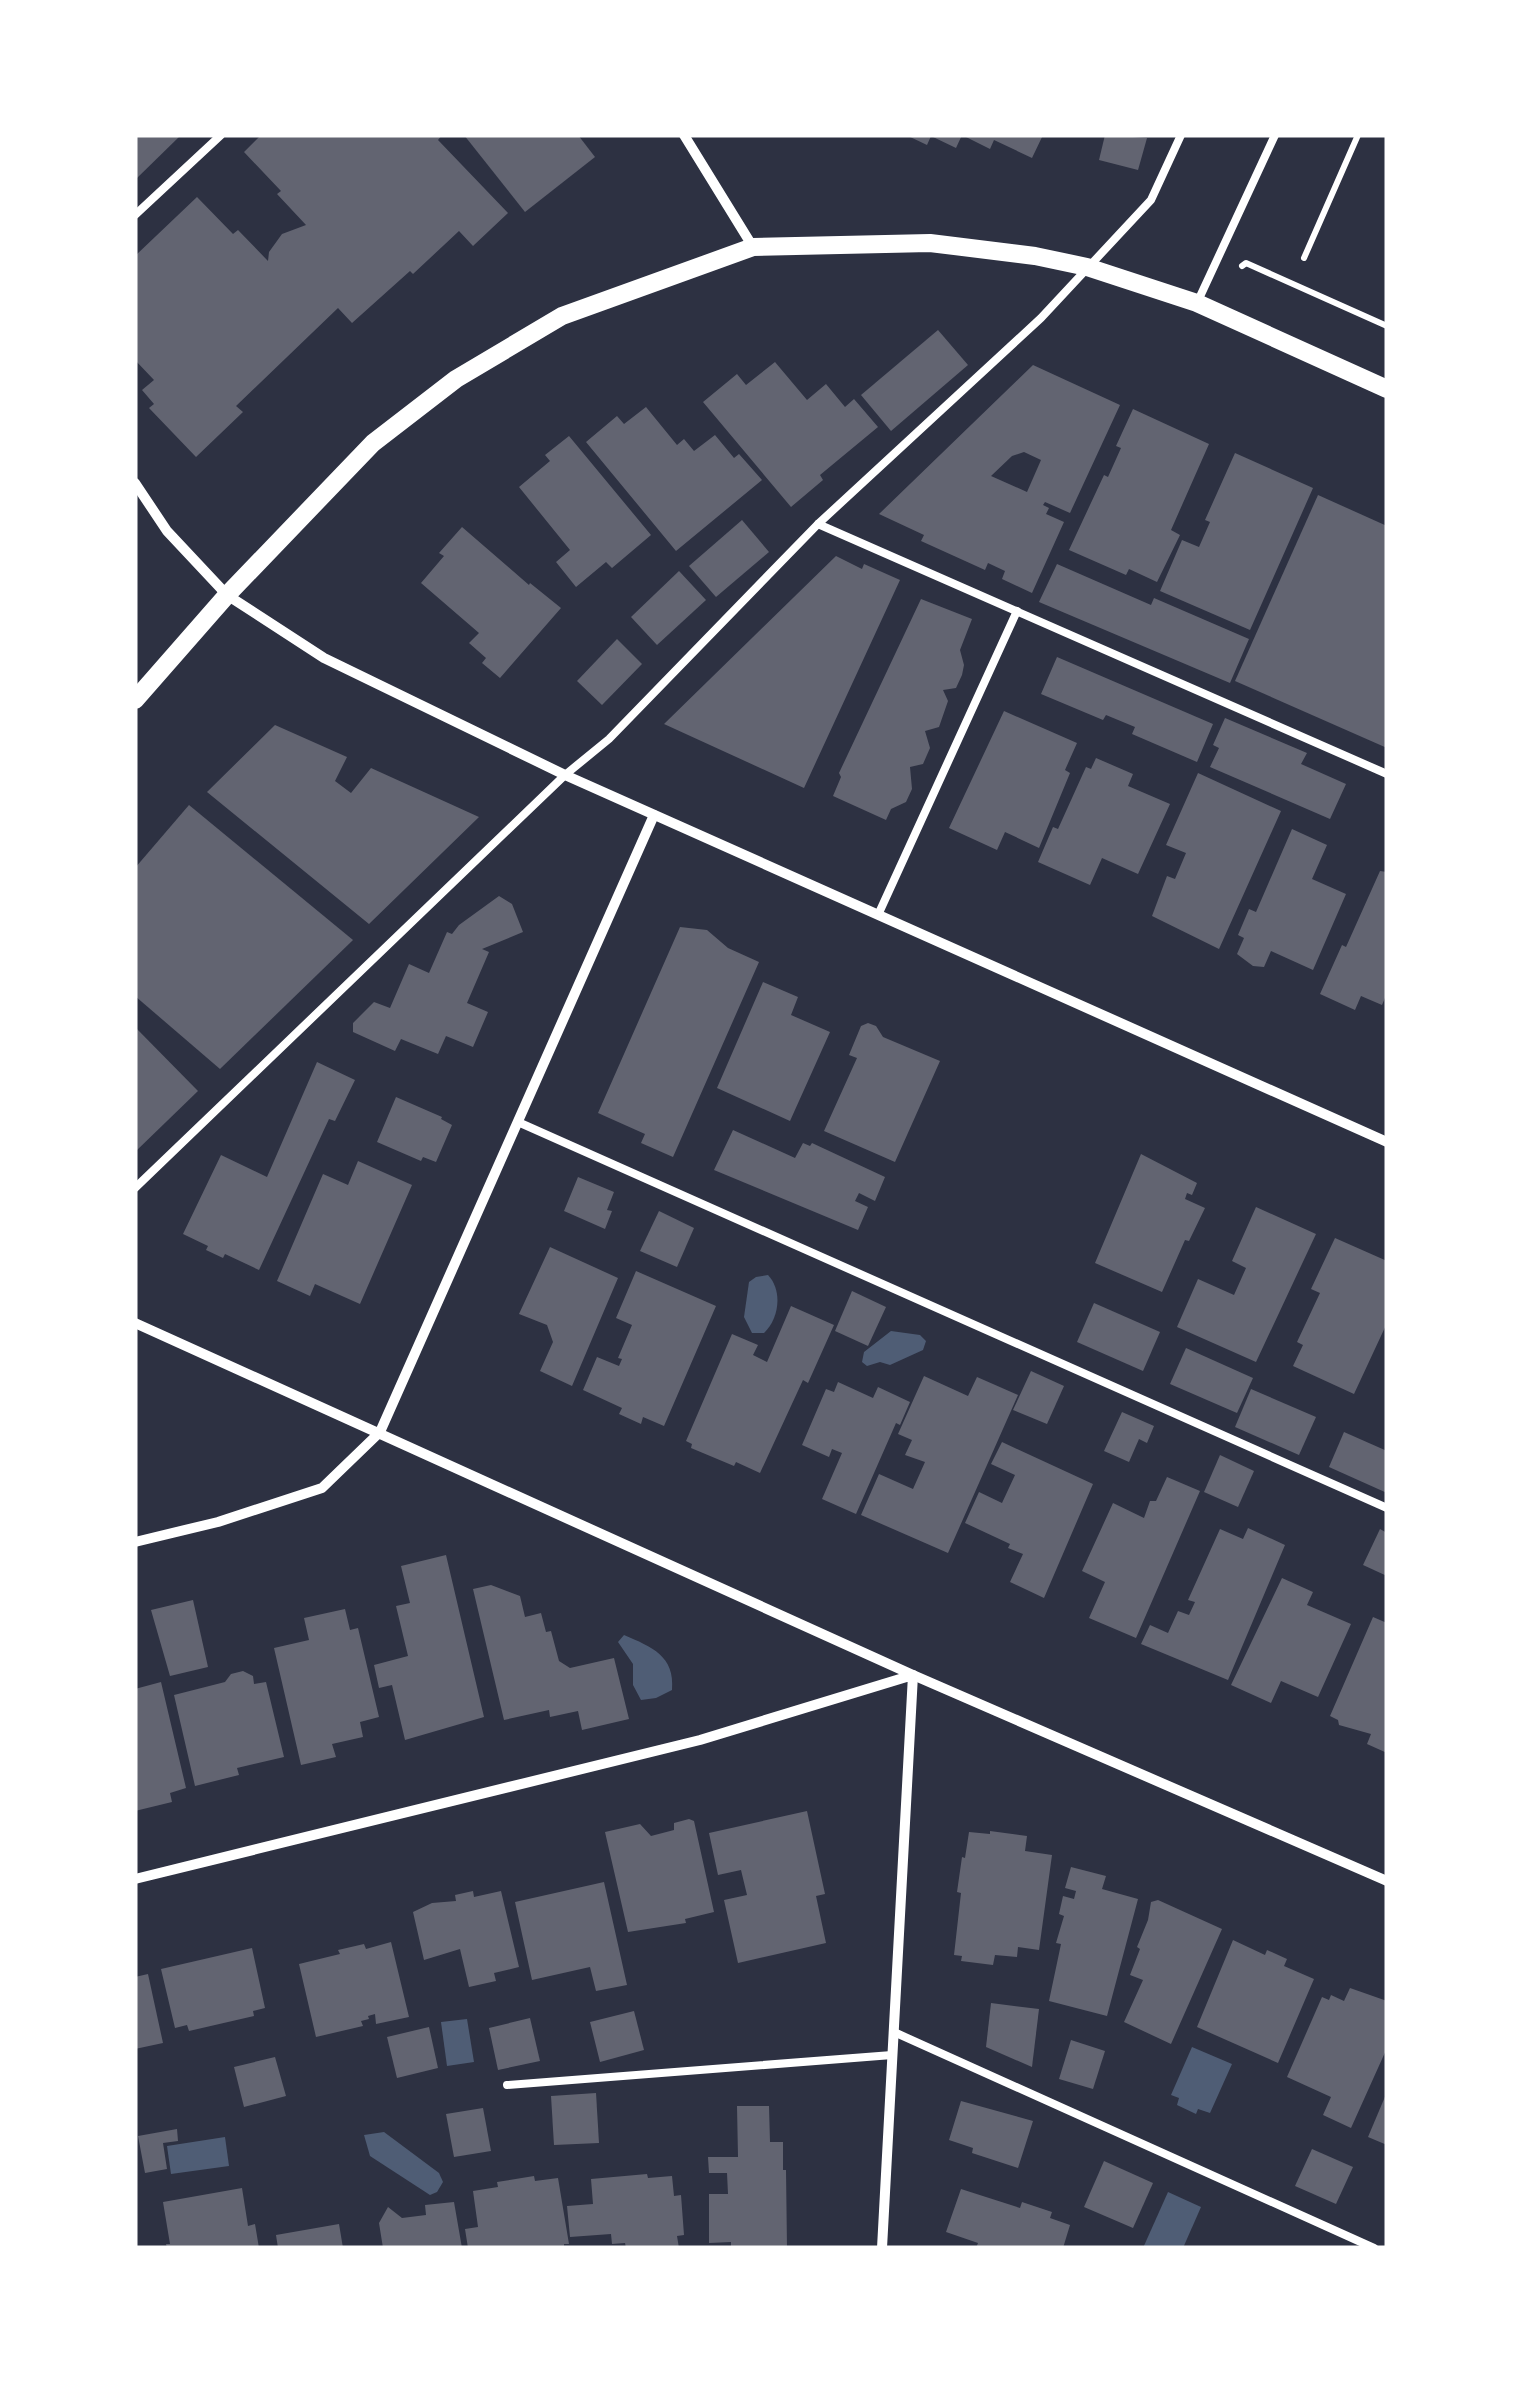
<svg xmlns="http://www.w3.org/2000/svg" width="1522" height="2383" viewBox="0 0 1522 2383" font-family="Lora,serif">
  <rect width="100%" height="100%" fill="#2d3142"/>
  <!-- water -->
  <g fill="#4f5d75">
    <path d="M768,1275C783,1291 779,1319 764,1333H752L744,1317L749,1282L756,1277Z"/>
    <path d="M891,1331L920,1335L926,1341L923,1350L890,1365L880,1362L867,1366L862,1362L864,1352Z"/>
    <path d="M624,1635C652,1647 675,1656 672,1690L656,1698L641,1700L633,1685V1664L618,1642Z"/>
    <path d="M467,2019L474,2062L447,2066L441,2022Z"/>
    <path d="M1192,2047L1232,2064L1210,2113L1198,2109L1196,2114L1177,2105L1179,2098L1171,2095Z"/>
    <path d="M384,2132L439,2173L443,2182L437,2192L430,2195L370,2156L364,2135Z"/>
    <path d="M225,2137L229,2166L171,2174L167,2146Z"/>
    <path d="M1168,2192L1201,2207L1183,2248H1143Z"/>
  </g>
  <!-- building -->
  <g fill="#626471" fill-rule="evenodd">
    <path d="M135,135H181L135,180Z"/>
    <path d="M261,135H442L438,140L508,213L473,246L459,231L413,274L410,271L352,323L338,308L236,406L243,412L196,457L149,408L154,404L142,390L154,380L135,360V256L197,197L233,234L238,230L268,261L269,252L282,234L306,225L277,194L281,191L244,152Z"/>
    <path d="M464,135H578L595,157L525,212Z"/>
    <path d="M906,135H962L956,148L931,136L927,145Z"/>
    <path d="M962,135H1043L1032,158L994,140L990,149Z"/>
    <path d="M1105,135L1147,138L1138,170L1099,160Z"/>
    <path d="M938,330L968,365L891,431L861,395Z"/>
    <path d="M775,362L807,400L826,384L845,407L854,399L878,427L820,475L823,480L791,507L703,402L737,374L746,385Z"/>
    <path d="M1033,365L1120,405L1070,513L1045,502L1043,505L1049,508L1046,514L1064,522L1032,593L1002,579L1005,571L988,563L985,570L921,541L924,535L879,514ZM1024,452L1041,460L1027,492L991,476L1012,456Z"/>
    <path d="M646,407L677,445L684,439L694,451L715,435L734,458L739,454L762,480L676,551L586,442L617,416L624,424Z"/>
    <path d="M1133,409L1209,444L1171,530L1180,535L1157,582L1129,569L1126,575L1069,550L1104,475L1108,477L1121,448L1116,446Z"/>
    <path d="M569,436L651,535L612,568L606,562L576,587L556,562L570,550L519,487L550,461L545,455Z"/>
    <path d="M1235,453L1313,488L1250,630L1160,591L1182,540L1199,547L1210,522L1205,520Z"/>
    <path d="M1318,495L1387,526V748L1235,681Z"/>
    <path d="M742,520L769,552L716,597L689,566Z"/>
    <path d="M462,527L529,585L530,583L561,608L500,678L482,663L486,658L469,643L479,633L421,583L444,556L439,553Z"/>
    <path d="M836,556L862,569L864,564L900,580L804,788L664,724Z"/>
    <path d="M1057,564L1151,605L1154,598L1249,639L1230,683L1039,602Z"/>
    <path d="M679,571L706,600L657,645L631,617Z"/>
    <path d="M921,599L972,619L960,650L964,665L962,675L956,688L943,690L948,701L939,727L925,731L930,748L923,764L910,767L912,789L906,802L891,809L886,820L833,796L841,777L839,773Z"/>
    <path d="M617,639L642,664L602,705L577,681Z"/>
    <path d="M1057,657L1213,724L1197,762L1132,734L1135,727L1106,715L1103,720L1041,694Z"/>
    <path d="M1004,711L1077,743L1065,770L1070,773L1039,848L1005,832L997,850L949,828Z"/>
    <path d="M1225,718L1307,753L1301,764L1346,784L1330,819L1210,767L1219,748L1213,745Z"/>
    <path d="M275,725L347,757L335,781L351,793L371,768L479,817L369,924L207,792Z"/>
    <path d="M1096,758L1133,774L1128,786L1170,804L1138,874L1102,858L1090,885L1038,862L1053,827L1058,829L1086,767L1091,769Z"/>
    <path d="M1198,773L1281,811L1219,949L1152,916L1167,876L1175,879L1186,853L1166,845Z"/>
    <path d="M189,805L353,940L220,1069L135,996V868Z"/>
    <path d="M1292,829L1327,845L1312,879L1346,894L1313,970L1271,951L1264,967L1253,966L1237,954L1244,938L1238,935L1249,909L1256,912Z"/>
    <path d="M1380,871L1387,872V993L1382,1005L1361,996L1355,1010L1320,994L1342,945L1346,947Z"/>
    <path d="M499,896L512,904L523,932L482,949L489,952L467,1003L488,1012L473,1047L446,1036L438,1054L401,1039L395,1051L353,1032V1023L374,1002L390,1008L409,964L429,973L447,932L452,934L459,925Z"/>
    <path d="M680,927L707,930L728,948L759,962L673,1157L641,1143L645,1134L598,1113Z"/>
    <path d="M763,982L798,997L791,1015L830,1032L790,1121L717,1088Z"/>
    <path d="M868,1023L876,1026L883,1037L940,1061L895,1162L824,1131L857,1058L849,1055L861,1026Z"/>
    <path d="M135,1027L198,1091L135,1152Z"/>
    <path d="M317,1062L355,1080L335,1121L329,1119L259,1270L225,1254L223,1258L206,1250L208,1246L183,1234L221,1155L267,1177Z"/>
    <path d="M396,1097L442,1117L441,1119L452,1125L436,1162L423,1157L421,1161L377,1142Z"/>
    <path d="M733,1130L795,1158L803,1143L810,1146L812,1143L885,1177L875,1201L859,1193L855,1201L868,1207L858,1230L714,1170Z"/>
    <path d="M1141,1154L1197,1183L1192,1195L1187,1193L1185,1199L1205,1208L1189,1241L1185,1240L1162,1292L1095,1263Z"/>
    <path d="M358,1161L412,1185L360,1304L315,1284L310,1296L277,1281L323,1174L348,1185Z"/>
    <path d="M578,1177L614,1192L607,1210L612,1211L605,1229L564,1211Z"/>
    <path d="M1256,1207L1316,1234L1256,1362L1177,1327L1198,1279L1234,1295L1246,1268L1232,1261Z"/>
    <path d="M659,1211L694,1228L677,1267L640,1251Z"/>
    <path d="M1335,1238L1387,1261V1323L1354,1394L1293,1366L1303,1345L1297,1342L1320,1293L1311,1289Z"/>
    <path d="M550,1247L618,1278L572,1386L540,1371L553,1342L547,1325L519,1314Z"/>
    <path d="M636,1271L716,1306L664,1426L643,1417L641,1424L619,1414L622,1408L583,1390L597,1357L619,1366L622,1359L618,1358L632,1325L616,1318Z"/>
    <path d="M852,1291L886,1307L868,1346L835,1331Z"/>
    <path d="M1094,1303L1160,1332L1143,1371L1077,1342Z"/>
    <path d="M791,1306L834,1325L808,1383L803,1380L760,1473L736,1462L734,1466L691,1448L692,1444L686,1441L732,1334L758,1345L753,1355L767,1362Z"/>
    <path d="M1186,1348L1253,1378L1237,1413L1170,1384Z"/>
    <path d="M1031,1371L1064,1386L1047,1424L1013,1410Z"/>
    <path d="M924,1376L968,1396L977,1377L1018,1395L948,1553L861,1515L879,1474L913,1489L925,1462L905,1455L912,1440L898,1434Z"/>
    <path d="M838,1382L873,1398L878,1387L910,1402L900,1425L896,1423L856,1514L822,1499L842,1453L832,1449L829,1457L802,1445L826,1389L834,1392Z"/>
    <path d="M1251,1389L1316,1417L1299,1455L1235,1427Z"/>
    <path d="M1122,1412L1154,1426L1147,1443L1139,1439L1129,1462L1104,1451Z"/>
    <path d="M1344,1432L1387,1451V1493L1329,1467Z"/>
    <path d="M1002,1442L1093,1484L1044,1598L1010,1582L1023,1554L1008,1548L1010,1544L965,1523L979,1492L1002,1503L1015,1475L991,1464Z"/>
    <path d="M1220,1455L1254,1471L1238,1507L1204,1492Z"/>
    <path d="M1167,1477L1200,1491L1136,1638L1089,1618L1105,1582L1082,1571L1113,1503L1144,1518L1150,1501H1156Z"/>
    <path d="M1248,1528L1285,1545L1228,1680L1141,1644L1150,1625L1168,1633L1178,1611L1189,1615L1195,1602L1188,1600L1220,1529L1243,1539Z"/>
    <path d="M1380,1529L1387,1533V1576L1363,1565Z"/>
    <path d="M446,1555L484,1717L405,1740L392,1685L379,1688L374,1665L408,1656L396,1606L410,1603L401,1566Z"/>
    <path d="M1282,1578L1313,1592L1307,1605L1351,1624L1318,1697L1281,1681L1271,1703L1231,1685Z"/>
    <path d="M491,1585L520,1596L525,1617L541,1613L546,1632L551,1631L559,1661L570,1668L614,1658L629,1719L582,1730L578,1711L550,1717L549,1710L504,1720L473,1589Z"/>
    <path d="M193,1600L208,1667L170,1676L151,1610Z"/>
    <path d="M345,1609L350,1630L358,1628L379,1717L360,1722L363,1737L332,1744L336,1757L301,1765L274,1648L309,1640L304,1618Z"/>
    <path d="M1373,1617L1387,1623V1753L1367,1744L1371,1734L1339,1725L1338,1720L1330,1716Z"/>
    <path d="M243,1671L253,1676L254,1684L266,1682L284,1757L237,1768L239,1775L195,1786L174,1695L225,1682L231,1674Z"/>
    <path d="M161,1682L186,1788L170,1793L172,1802L135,1811V1689Z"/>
    <path d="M807,1811L825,1894L816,1896L826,1943L738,1963L724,1900L747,1895L741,1870L718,1875L709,1833Z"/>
    <path d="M689,1819L694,1821L714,1912L685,1919L686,1923L628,1932L605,1832L640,1824L651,1836L674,1830V1823Z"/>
    <path d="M990,1831L1027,1836L1025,1851L1052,1855L1039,1950L1018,1947L1017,1957L995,1955L993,1965L961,1961L962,1956L954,1955L961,1893L957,1892L962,1857L965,1858L969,1832L990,1834Z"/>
    <path d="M1071,1867L1106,1876L1102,1889L1138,1899L1107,2016L1049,2001L1061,1944L1056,1943L1064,1916L1059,1914L1063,1896L1074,1899L1076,1891L1065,1888Z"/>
    <path d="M604,1882L627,1985L596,1991L590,1967L532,1980L515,1902Z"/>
    <path d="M473,1891L474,1897L501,1891L519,1967L494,1973L496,1981L469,1987L460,1949L424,1960L413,1912L432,1903L456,1901L455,1895Z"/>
    <path d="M1158,1900L1222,1929L1171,2044L1124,2022L1143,1980L1130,1975L1140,1949L1137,1947L1148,1920L1151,1902Z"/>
    <path d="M1233,1940L1265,1955L1267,1950L1287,1959L1284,1966L1314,1979L1278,2063L1197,2027Z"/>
    <path d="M391,1942L409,2017L376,2024L375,2014L368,2016L369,2019L361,2021L363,2026L316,2037L299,1964L340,1954L338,1950L364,1944L366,1949Z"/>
    <path d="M252,1948L265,2008L253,2011L254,2016L189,2031L187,2025L175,2028L161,1969Z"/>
    <path d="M148,1974L163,2043L135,2049V1977Z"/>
    <path d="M1350,1988L1387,2001V2048L1351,2128L1323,2115L1331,2097L1287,2077L1322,1997L1329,2000L1331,1995L1344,2001Z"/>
    <path d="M991,2003L1039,2009L1032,2067L986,2047Z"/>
    <path d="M634,2011L644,2050L600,2062L590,2022Z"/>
    <path d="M530,2018L540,2061L498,2070L489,2028Z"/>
    <path d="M429,2027L438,2068L397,2078L387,2037Z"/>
    <path d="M1071,2040L1105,2051L1093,2089L1059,2079Z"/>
    <path d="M275,2057L286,2096L244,2107L234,2067Z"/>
    <path d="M1387,2092V2145L1368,2137Z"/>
    <path d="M596,2093L599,2143L554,2145L551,2096Z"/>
    <path d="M961,2101L1033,2121L1018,2168L972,2153L973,2148L949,2140Z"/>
    <path d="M737,2106H769L770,2142H783V2170H786L787,2248H731V2242L709,2243V2194H728L727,2173H709L708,2157H738Z"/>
    <path d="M483,2108L491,2151L454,2157L446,2114Z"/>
    <path d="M177,2129L178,2141L163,2143L167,2169L145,2173L138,2136Z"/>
    <path d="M1312,2149L1353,2167L1336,2204L1295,2186Z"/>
    <path d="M1104,2161L1153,2183L1133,2228L1084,2207Z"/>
    <path d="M647,2174L648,2178L672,2176L674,2196L681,2195L684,2235L677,2236L679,2248H626L625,2243L612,2244L611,2234L570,2237L567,2206L593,2204L591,2179Z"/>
    <path d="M534,2176L535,2181L558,2178L569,2244H564V2248H468L465,2229L478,2227L473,2191L498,2187L497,2182Z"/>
    <path d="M242,2188L248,2226L255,2224L259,2248H167L166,2244H170L163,2202Z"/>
    <path d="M961,2189L1020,2208L1022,2202L1052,2212L1050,2218L1070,2225L1063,2248H976L978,2243L946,2232Z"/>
    <path d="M454,2202L462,2248H383L379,2223L388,2207L402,2218L426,2215L425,2205Z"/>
    <path d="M339,2224L343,2248H278L276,2235Z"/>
  </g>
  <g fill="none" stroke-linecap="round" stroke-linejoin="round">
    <!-- path -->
    <g stroke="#fff" stroke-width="6">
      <path d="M1304,258L1358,135"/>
      <path d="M1242,266L1246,263L1387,326"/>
    </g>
    <!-- service -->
    <g stroke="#fff" stroke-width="8">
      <path d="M135,215L221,135"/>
      <path d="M1197,303L1275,135"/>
      <path d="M818,524L1387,774"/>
      <path d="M878,915L1017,611"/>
      <path d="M518,1122L1387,1508"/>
      <path d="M135,1188L565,775L609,739L818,524L1041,318L1151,200L1181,135"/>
      <path d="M894,2032L1374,2248"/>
      <path d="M507,2085L892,2055"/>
    </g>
    <!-- minor -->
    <g stroke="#fff" stroke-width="10">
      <path d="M684,135L753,247"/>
      <path d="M135,483L167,531L227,595L324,658L565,775L1387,1142"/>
      <path d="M135,1323L913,1675L1387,1881"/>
      <path d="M135,1542L218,1522L322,1488L380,1432L654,815"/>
      <path d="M135,1879L700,1740L913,1675L882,2248"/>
    </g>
    <!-- tertiary -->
    <path stroke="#fff" stroke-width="18" d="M135,700L227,595L373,443L456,379L562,316L753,247L930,243L1035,256L1087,267L1197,303L1387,389"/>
  </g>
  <!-- border -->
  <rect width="1522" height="2383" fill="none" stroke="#ffffff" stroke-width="275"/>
</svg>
